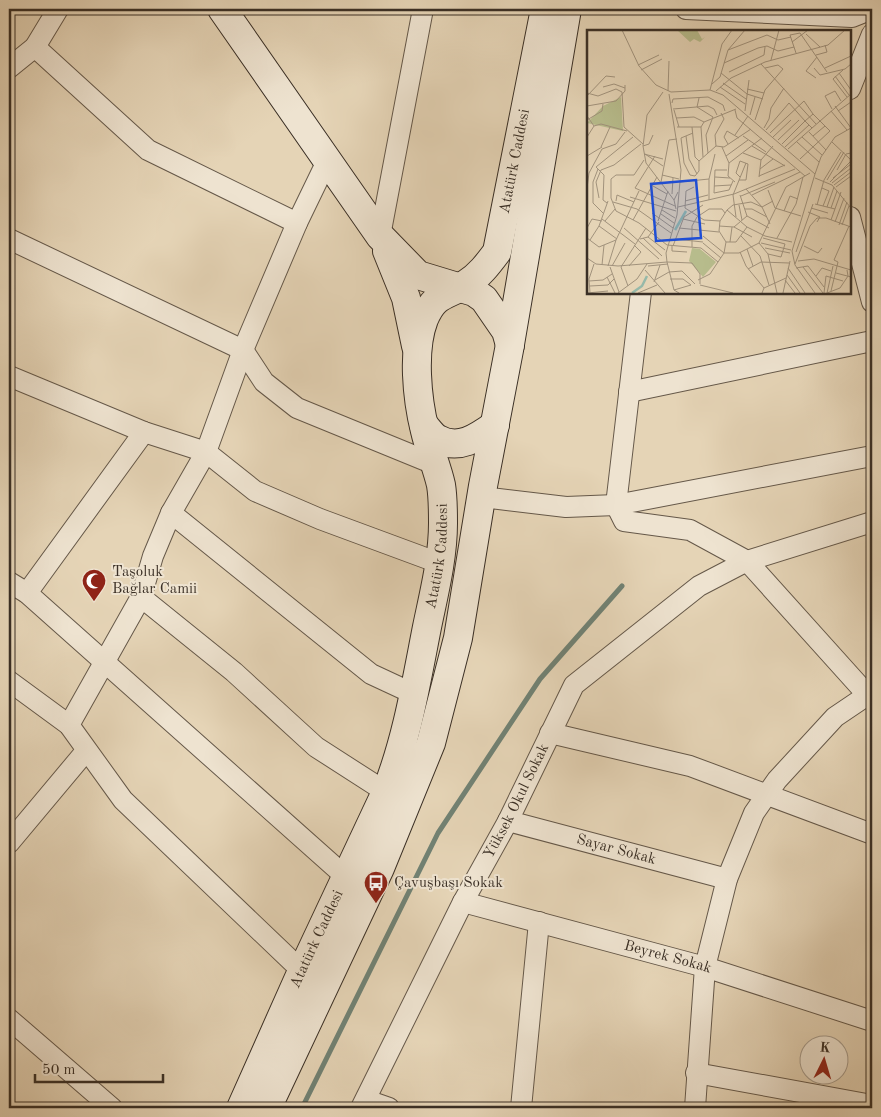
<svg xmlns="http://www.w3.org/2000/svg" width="881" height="1117" viewBox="0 0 881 1117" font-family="'Old Standard TT',serif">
  <rect width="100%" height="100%" fill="#e5d4b6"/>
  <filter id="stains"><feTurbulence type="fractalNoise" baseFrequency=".004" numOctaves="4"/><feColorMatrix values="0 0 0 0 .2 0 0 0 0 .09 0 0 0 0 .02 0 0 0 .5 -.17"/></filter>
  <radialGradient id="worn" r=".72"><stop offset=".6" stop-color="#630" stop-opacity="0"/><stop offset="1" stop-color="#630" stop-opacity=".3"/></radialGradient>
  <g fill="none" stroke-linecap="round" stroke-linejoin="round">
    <!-- stream -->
    <path stroke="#718274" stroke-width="5" d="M302,1108L438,833L540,679L622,586"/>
    <defs>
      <g id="street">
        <path d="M686,9L852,17L872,9"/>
        <path d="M35,47L148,150L297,223"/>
        <path d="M9,68L35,47L58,9"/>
        <path d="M850,89L872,34"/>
        <path d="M850,217L872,302"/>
        <path d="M380,236L423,9"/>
        <path d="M9,239L243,350L264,382L297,408L434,464"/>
        <path d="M641,292L616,505L624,521L690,530L747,561L872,700"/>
        <path d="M9,376L144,432L206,452L255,491L320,519L439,563"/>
        <path d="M629,392L872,341"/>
        <path d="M482,497L566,507L616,505L872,456"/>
        <path d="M171,513L371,674L414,694"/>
        <path d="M9,582L27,593L346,877"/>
        <path d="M27,593L144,432"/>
        <path d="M141,597L234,672L316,747L386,792"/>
        <path d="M9,681L69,725L123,800L302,971"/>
        <path d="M69,725L141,597L153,556L171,513L206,452L243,350L297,223L327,161"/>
        <path d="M550,733L690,766L872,834"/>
        <path id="s1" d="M508,821L727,879"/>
        <path d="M9,843L86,751"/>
        <path id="s2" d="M463,902L705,967L872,1021"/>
        <path d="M9,1019L112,1108"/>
        <path d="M696,1073L872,1105"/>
        <path d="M366,1100L389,1108"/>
        <path id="s3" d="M361,1108L463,902L508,821L574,685L699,586L747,561L872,522"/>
        <path d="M521,1108L539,922"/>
        <path d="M695,1108L705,967L727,879L754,813L777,780L835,717L872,692"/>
      </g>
      <g id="secondary">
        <path d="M222,9L380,236L418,275L474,292L484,299L506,331L510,345"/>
        <path d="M387,251L406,298L416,346"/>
        <path d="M424,425C428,429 432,436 438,439C459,451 478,437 495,425"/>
        <path id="s4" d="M241,1108L302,971L386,792C407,739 416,683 427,627C434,593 443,558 443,523C443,511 443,497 441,485C437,467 429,449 425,431C417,399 412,350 424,319C435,293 445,297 466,284C479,276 488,264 497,252L545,9"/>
        <path d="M267,1108L380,868L431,743L458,638L483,486L509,350L567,9"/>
      </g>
    </defs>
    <!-- street casing -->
    <use href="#street" stroke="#655849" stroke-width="22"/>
    <!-- secondary casing -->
    <use href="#secondary" stroke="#3a2f25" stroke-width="30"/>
    <!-- street -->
    <use href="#street" stroke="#eee3d0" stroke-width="20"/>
    <!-- secondary -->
    <use href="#secondary" stroke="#eee3d0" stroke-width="28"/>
  </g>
  <!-- icons -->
  <defs>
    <symbol id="mosque-pin" viewBox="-11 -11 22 30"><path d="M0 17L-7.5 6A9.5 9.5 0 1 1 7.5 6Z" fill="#8f2418" stroke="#eee3d0"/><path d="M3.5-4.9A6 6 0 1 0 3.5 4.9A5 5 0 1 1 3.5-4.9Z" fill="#fff"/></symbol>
    <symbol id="bus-pin" viewBox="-11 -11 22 30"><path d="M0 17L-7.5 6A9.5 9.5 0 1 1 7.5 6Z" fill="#8f2418" stroke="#eee3d0"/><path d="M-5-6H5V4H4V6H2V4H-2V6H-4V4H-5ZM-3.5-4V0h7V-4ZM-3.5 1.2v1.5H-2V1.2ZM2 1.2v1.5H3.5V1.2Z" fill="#fff"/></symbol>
  </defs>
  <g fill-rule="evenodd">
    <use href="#mosque-pin" x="80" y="567" width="28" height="38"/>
    <use href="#bus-pin" x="362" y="869" width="28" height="38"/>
  </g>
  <g text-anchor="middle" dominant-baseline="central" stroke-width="4" stroke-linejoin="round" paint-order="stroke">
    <!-- street labels -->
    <g font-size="15" fill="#3a2f25" stroke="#eee3d0">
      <text stroke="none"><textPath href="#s4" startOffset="1025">Atatürk Caddesi</textPath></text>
      <text stroke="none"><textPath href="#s4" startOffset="590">Atatürk Caddesi</textPath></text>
      <text stroke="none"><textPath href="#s3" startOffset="344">Yüksek Okul Sokak</textPath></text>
      <text stroke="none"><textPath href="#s1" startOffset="112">Sayar Sokak</textPath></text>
      <text stroke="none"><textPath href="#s4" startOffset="185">Atatürk Caddesi</textPath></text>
      <text stroke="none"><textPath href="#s2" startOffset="212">Beyrek Sokak</textPath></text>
    </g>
    <!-- poi labels -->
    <g font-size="15" fill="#3a2f25" stroke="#eee3d0" text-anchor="start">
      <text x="112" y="572">Taşoluk<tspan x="112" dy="17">Bağlar Camii</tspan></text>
      <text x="394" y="883">Çavuşbaşı Sokak</text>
    </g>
  </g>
  <!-- overview -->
  <g transform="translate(587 30)">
    <rect width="264" height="264" fill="#e5d4b6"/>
    <path d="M90,0H110L115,9L118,7L113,12L107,9L103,12ZM34,67L36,101L0,93L16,76ZM105,218L113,219L129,232L116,247L102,231Z" fill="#b7bc8c"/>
    <path fill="none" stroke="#96b9a9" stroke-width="2.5" d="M88,200L99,181M45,263L55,256L60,246"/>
    <path fill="none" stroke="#a1927c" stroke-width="1" d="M35,0L52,36L69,55L84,62L123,60L136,65L228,144L205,221L208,235L228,263M219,4L233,17M205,12L221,0M141,20L180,5L191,10L204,7M209,23L203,5L213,3L240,42M229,25L240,22L238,15M184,30L192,0M137,33L171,18L180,16L191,21L207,17M174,34L229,94M51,35L72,25M227,38L233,45L258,39L264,34M238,38L264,26M54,40L75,29M256,40L246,49L260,67M142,42L177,25L178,17M134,43L160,64L176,69M252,43L264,60M248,46L262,65M229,48L219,41L230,27M136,53L159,69M125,54L133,47L141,20L158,0M16,57L27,54L38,58M133,57L158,74M160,59L177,63M123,60L135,14L145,0M81,61L82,31M129,61L144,48L178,32L241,15L258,0M76,62L60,85L56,116L59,133L87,170M0,63L11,66L29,59L35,62L37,97L56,114M0,66L19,46L28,47M112,68L110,77L126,87M85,73L86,69L121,67L136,75L138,81M0,76L29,71L38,61V55M248,76L264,98M86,79L121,76L127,79L130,85M245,79L238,66L248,61L254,71M87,80L92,97M148,80L150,88L218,146M158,81L162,50M244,81L260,100M251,81L264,72M163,85L168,67M0,86L7,96L0,107M89,88L107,87L117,92M0,90L15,81L16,74M168,90L178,60L196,39L191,35L178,38M7,96L14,94L40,101M90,97H114L117,92L149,79M105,97L108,127L112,131M114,97L116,127M177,98L182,89L184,78L197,58M179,100L202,73L218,91L226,84L243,101L213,129M222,102L239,120M106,103L94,108L97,133L103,145L108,146L112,141V131L129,116L137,117L164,99M183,103L217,71L226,84M148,105L161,86M99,106L102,129L110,144M156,106L179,122M226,106L238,96M186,107L204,90M215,107L235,125M191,110L212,90M210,112L232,132M245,112L264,130M141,114L137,107L140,101L152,108M195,114L218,91L225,98M56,116L62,114L66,105M129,116L128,105L137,89L134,83M165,116L198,136M14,117L23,97M135,117L142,133L141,146L148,152M198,117L222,95M201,119L264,64M121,123L119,105L126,87M156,123L174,130L186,116M57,124L76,129M58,124L76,136M0,126L15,117M68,126L48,158L88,176M139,126L161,110M57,130L47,145H29L24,149V168L29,181L52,193L80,215L114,218L131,232M142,133L175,108M11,139L6,152V173L17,184M173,139L186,129M140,140H128L127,163L142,160L146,151M250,140L259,124L264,123M228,144L234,127L248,107L264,98M75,145L92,149M172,146L198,135M128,147L143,148M172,147L174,130M228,148L245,155L264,178M246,148L264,134M152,150H159L161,134L153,131L149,143L153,147M240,150L257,122M74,152L82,110L90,109M93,152L122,149M243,152L264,131M245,153L264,138M247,155L264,142M66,156L80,164M127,156L144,155M107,157L99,161L98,178L117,190L133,191M249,157L264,146M0,158L2,143L15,119L29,114L38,102M235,158L242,161L236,176M159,159L175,177L183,194M181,160L188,178L214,186M85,164L86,148M153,165L160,186M165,165L213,142M154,166L188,152M43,167L89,181M12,168L9,152L14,140L27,135L54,114M122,170V149L128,124M29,171L30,165L47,172M98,171L121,165M26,172L50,179L84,203M20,173L16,170L17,145L9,137L46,107M228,174L248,179M152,175L155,190M230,175L237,150L254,122M91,177L147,164L208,139M240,177L247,157M224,178L241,183M244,178L250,161M89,179L87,170L91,162M158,179H165L180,187M75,180L88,188M140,180L160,197L178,206L205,212M197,181L203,166L211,169M221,182L233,187L230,192M65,183L86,198M74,184L87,193M149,187L146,165L159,133M15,189L48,214M96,189L118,194M46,190L70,147M244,190L254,162M18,191L28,179M71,191L81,161M248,192L257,168M252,195L260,172M255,195L262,176M12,196L30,209M132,196L147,197L160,186L182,198M147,197L165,207M0,198L5,189L15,191M37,198L72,229M92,198L132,202M116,206L137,223H152L172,213L199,157L223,143M154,206L173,226L182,255M61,207L78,220M0,208L12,217L29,210L52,161M56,208L75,226M176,208L198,214L194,227L181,224M190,208L209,174L216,147M53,209L61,207L72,192M88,209L116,212M3,210L12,196L21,171M139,212H149L160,197M143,212L145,197M116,213L134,228M172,213L181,224L190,263M174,213L204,220M85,215V221L100,222M86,216L97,187L116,175M217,216L231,223L235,218M105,217V196L110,187L122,179H135L138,183M178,218L203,223M160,219L166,236M153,222L159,236L177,258M209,222L226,174M0,228L9,234L31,236L80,232L79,223L90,185L94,140L82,64M211,231L227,229L264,240M80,232L105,233L113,244V254M80,232L87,260L92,263M208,234L223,196L230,188H239L264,197M15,235L17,215M21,236L29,210M25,236L38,213M42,236L54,222L47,215M61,236L81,234M23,237L32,262M216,237L236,263M201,238L218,263M209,238L221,236L237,257M161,239L174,232L202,233M58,240L78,263M82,242L95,241L108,254M249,243L264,247M200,245L213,263M229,246L235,238L244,241M20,247L28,263M83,249H96L104,255M68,250L82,242M111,250L123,244L137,223L139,212L132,201L133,191L140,180L146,175L164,172L175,177L186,171M198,250L208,263M2,251L16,250L25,244M67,252L73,235M113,255L146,263M3,256L21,255L27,249M41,256L34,237L59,198M87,260L104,255M244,261L251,232L247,230L262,196M0,263L21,261M3,263L2,249L7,234M31,263L50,249L60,234M51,263L70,255M175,263L177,258L199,248M196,263L203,231M237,263L239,246L256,251M240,263L253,258L261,246L260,240M240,263L246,236"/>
    <path fill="#1d4ed8" fill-opacity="0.15" stroke="#1d4ed8" stroke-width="2.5" d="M109,150L114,208L69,211L64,154Z"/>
    <rect width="264" height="264" fill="none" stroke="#3a2f25" stroke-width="2.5"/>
  </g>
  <!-- margin -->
  <rect width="881" height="1117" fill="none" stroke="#e5d4b6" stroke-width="30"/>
  <rect x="10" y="10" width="861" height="1097" fill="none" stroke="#3a2f25" stroke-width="2.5"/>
  <rect x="15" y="15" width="851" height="1087" fill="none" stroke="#3a2f25"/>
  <!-- north arrow -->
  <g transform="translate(824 1060) rotate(5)"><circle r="24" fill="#eee3d0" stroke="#a69b8c"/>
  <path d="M0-4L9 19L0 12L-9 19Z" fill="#8f2418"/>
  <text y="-8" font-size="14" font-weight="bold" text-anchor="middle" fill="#3a2f25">K</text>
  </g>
  <!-- scale -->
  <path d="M35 1074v8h128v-8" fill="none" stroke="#3a2f25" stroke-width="2.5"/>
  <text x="42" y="1074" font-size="15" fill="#3a2f25" stroke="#eee3d0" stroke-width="4" paint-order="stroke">50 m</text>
  <rect width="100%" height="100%" filter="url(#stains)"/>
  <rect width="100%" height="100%" fill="url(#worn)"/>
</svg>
